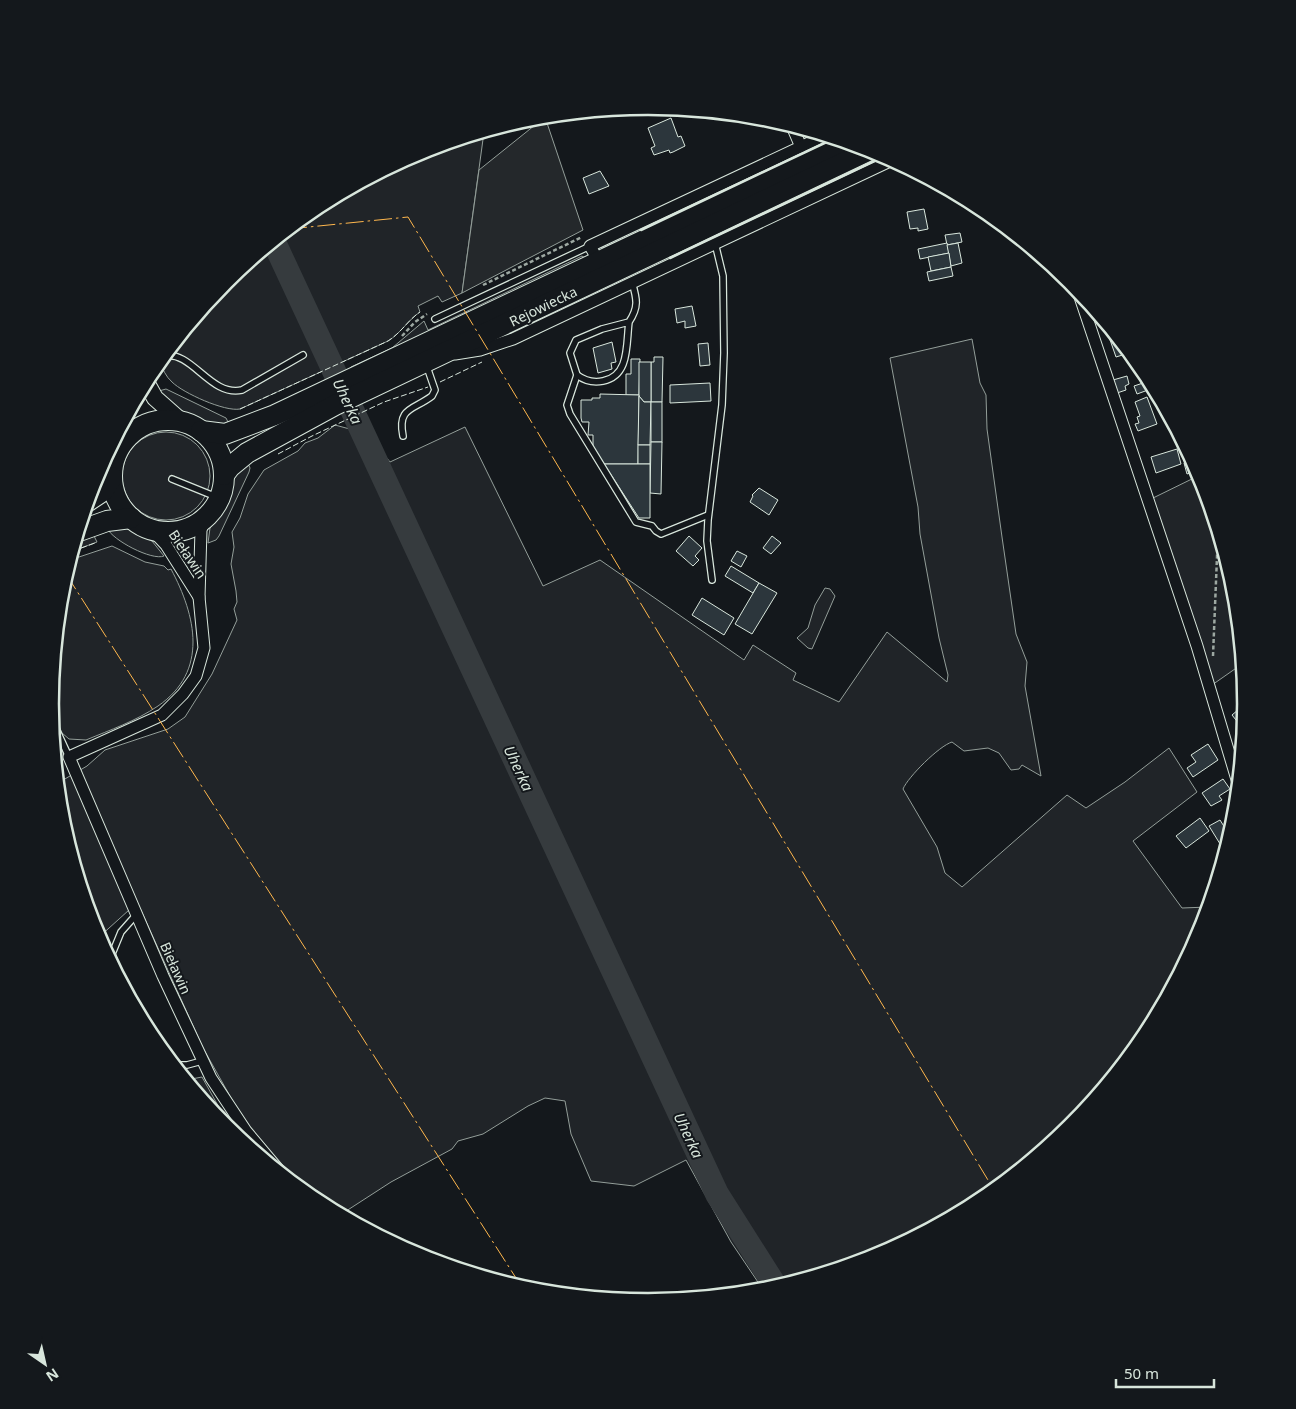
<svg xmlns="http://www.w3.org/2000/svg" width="1296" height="1409" viewBox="0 0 1296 1409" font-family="'Noto Sans',sans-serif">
  <rect width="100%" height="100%" fill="#14181c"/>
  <!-- green -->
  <g fill="#202428" stroke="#939e99">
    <path d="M484,132L462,293L442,302L438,296L418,306L420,312C408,320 401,333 388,341L240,409C225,412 183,393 172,382C166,377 163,369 159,362L225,281L316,207L419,152Z"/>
    <path d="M828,137L838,140L602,248V246Z"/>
    <path d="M880,154L887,158L548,319L487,344V340Z"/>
    <path d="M582,256L585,258L352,370L351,367L392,348L424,321L428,330Z"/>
    <path d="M972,339L980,383L986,395L987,429L1002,537L1016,634L1027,662L1025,686L1041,776L1022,765L1019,769L1011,770L999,753L988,748L964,751L952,742C939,746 908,777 903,789L937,847L945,873L962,887L1067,795L1086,808L1125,782L1169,748L1197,792L1133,841L1182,908L1208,907L1200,934L1145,1037L1071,1128L980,1202L877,1257L764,1291L731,1242L686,1160L634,1186L591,1181L571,1134L565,1101L545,1098L528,1106L483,1134L458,1141L452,1149L391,1182L340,1215L316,1202L301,1190L244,1121L203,1048L140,908L129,910L98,938L61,821L58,783L87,766L105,750L168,729L185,717L212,674L237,620L234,609L237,602L236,591L231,564L234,547L232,532L240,518L248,494L264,470L298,451L305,443L318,438L335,425L368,434L390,462L465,427L543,586L600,560L744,660L753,645L796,673L793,680L839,702L887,632L947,682L948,675L939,638L920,534L918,507L890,358Z"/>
    <path d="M166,389L226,418L229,424C193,422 182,420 159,391Z"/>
    <circle cx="166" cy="476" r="44"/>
    <path d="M247,461L250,468L249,472L219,536L216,540L208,543L210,528L227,500L230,482Z"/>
    <path d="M1200,475L1235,588L1242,664L1212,685L1151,499Z"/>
    <path d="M124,527L152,541L164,556C152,561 112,540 107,528Z"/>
    <path d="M93,534L97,542L73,551L76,541Z"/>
    <path d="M112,546L145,562L164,566L168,570L171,569C196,616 209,671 158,706C136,721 110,730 86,740L69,739L62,733L50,704L62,588L70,560Z"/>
    <path d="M825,588L830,589L835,596L812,649L808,648L797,638L808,628L815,605Z"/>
    <path d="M202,1077L235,1136L225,1127L186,1080Z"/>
  </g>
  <!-- parking -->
  <path fill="#24282b" stroke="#939e99" d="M545,117L583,230L462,293L479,170Z"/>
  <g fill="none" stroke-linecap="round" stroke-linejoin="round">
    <!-- river -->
    <path stroke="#363b3e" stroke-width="24" d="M274,242L717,1194L776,1287"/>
  </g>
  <!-- building -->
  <g fill="#2c363c" stroke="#d8e6dc">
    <path d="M671,118L678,137L681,136L685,146L673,152L670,153L669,150L654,155L651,148L655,146L648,128Z"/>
    <path d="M600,171L609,186L589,194L583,178Z"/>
    <path d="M924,209L928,229L918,231V228L910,229L907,212Z"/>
    <path d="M960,233L962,242L947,245L945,235Z"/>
    <path d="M947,243L949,253L920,259L918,249Z"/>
    <path d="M958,243L962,263L951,266L947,245Z"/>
    <path d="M949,253L951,267L931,271L928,257Z"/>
    <path d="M951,267L953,276L929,281L927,272Z"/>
    <path d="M1088,302L1101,319L1097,322Z"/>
    <path d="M692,306L696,326L685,328V321L677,323L675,309Z"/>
    <path d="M1113,333L1129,353L1116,357L1108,334Z"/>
    <path d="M612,342L616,362L611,363L612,369L598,373L593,348Z"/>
    <path d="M708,343L710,365L700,366L698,344Z"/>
    <path d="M654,357H663L662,402H651V362H654Z"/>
    <path d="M631,359H640L639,395H626V374H631Z"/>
    <path d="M639,362H651V402H644L639,396Z"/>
    <path d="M1127,376L1129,384L1125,386L1126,390L1117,393L1113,380Z"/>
    <path d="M1146,382L1148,390L1137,394L1134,386Z"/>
    <path d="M710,383L711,401L670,403V385Z"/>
    <path d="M600,394L639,395L638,464H604L593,447V435H588L589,422H582L581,418V400H592V398H600Z"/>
    <path d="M639,396L644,402H651L650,445H638Z"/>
    <path d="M1147,397L1157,424L1138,431L1135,424L1139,423L1137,417L1140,416L1135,402Z"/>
    <rect x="651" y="402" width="11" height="40"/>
    <path d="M651,442H662L661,494L650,493Z"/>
    <rect x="638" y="445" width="12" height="19"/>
    <path d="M1177,449L1181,464L1156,473L1151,457Z"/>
    <path d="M1192,461L1198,470L1187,474L1184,463Z"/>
    <path d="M604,464H650V518H639Z"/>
    <path d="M759,488L778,500L769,515L750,502L753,496L752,495Z"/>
    <path d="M689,536L702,548L695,556L699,560L693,566L676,551Z"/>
    <path d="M772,536L781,543L771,554L763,548Z"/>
    <path d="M737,551L747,556L741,567L731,561Z"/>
    <path d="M731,566L759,583L753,593L725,576Z"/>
    <path d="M759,583L777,593L752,634L735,624Z"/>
    <path d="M702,598L734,618L724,635L692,615Z"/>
    <path d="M1245,704L1246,705L1244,730L1232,715Z"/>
    <path d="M1208,744L1218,760L1193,777L1187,768L1196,762L1191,755Z"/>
    <path d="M1223,779L1230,789L1219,796L1222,800L1211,806L1202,793Z"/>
    <path d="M1200,818L1209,831L1186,848L1176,836Z"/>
    <path d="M1220,820L1230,836L1225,852L1209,826Z"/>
  </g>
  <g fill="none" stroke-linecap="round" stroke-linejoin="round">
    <defs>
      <g id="service">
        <path d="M435,319L590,246"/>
        <path d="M629,322C626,344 630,376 603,381C593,383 585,381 577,375L570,353L576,340L602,329L629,322C639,307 637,299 632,282"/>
        <path d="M164,356C192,350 210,397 242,390L303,355"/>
        <path d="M577,375L567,405L570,414L636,522L652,526L656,531L661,534L708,515"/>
        <path d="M403,436C397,407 414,410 432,396L435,390L426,364"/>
        <path d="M172,479L219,498"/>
        <path d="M712,580L707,541L708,520L722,405L724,353L723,276L715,243"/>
        <path d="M51,718L69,757"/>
        <path d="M133,1004L119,975L112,954L121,932L136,915"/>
        <path d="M174,1065H187L202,1061"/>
      </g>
      <g id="minor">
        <path d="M792,126L801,147"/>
        <path d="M599,262L590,246L824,136"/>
        <path d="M1078,291L1197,646L1238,783"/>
        <path d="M455,354L480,350L513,339L892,160"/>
        <path d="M206,517L201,530L199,597L204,648L196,676L183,694L162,715L69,757L163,976L211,1078L246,1131L283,1175"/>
        <path d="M151,529L166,545L199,597"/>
      </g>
      <g id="secondary">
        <path d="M146,382L155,398L181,421"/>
        <path d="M125,440L126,419"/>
      </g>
      <g id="trunk">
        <circle cx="168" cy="476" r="56"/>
        <path d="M201,431L225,434L275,415L849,143"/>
        <path d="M224,475L230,467L247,453L335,405L870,150"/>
        <path d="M88,501L103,491L112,477"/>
        <path d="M79,531L107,521L131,518"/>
      </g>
    </defs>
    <!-- service casing -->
    <use href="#service" stroke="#d8e6dc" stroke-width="8"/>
    <!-- minor casing -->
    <use href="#minor" stroke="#d8e6dc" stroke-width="13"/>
    <!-- secondary casing -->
    <use href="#secondary" stroke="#d8e6dc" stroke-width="18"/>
    <!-- trunk casing -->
    <use href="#trunk" stroke="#d8e6dc" stroke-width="22"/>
    <!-- path -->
    <g stroke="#9da8a2" stroke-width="2.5" stroke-dasharray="4 2.5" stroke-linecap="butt">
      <path d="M483,285L582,237"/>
      <path d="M402,336L415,322L427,314"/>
      <path d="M1213,656L1218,532"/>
    </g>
    <!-- service -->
    <use href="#service" stroke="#14181c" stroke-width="5.5"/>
    <!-- minor -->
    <use href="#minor" stroke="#14181c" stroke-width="11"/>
    <!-- secondary -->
    <use href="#secondary" stroke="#14181c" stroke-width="16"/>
    <!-- trunk -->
    <use href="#trunk" stroke="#14181c" stroke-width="20"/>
    <!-- fence -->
    <g stroke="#d8e6dc" stroke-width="1" stroke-dasharray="6 2.5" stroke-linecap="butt">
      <path d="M440,382L482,362"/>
      <path d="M240,409L388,341C401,333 408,320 420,312"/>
      <path d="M278,454L312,436L384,402L428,387"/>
      <path d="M73,551L95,543"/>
    </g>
    <!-- wall -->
    <g stroke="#d8e6dc" stroke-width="2.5">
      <path d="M641,230L833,139"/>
      <path d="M670,258L885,156"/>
    </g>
    <!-- power -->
    <g stroke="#ffb74d" stroke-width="1" stroke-dasharray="18 4 2.5 4" stroke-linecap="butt">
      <path d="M289,229L408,217L994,1190"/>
      <path d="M66,574L523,1289"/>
    </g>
  </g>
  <g text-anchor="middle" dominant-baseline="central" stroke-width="4" stroke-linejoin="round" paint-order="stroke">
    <!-- street labels -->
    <g font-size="14" fill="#d8e6dc" stroke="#14181c">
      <text transform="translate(543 306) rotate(-26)">Rejowiecka</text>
      <text transform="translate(188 554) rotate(56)">Bieławin</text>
      <text transform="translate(176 968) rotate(66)">Bieławin</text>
    </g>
    <!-- water labels -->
    <g font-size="15" font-style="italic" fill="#d8e6dc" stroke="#14181c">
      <text transform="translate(348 401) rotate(65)">Uherka</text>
      <text transform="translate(519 768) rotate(65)">Uherka</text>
      <text transform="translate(689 1135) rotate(65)">Uherka</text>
    </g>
  </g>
  <!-- crop -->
  <path d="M0 0H1296V1409H0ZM59 704a589 589 0 1 1 1178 0a589 589 0 1 1-1178 0Z" fill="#14181c" fill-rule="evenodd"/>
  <path fill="none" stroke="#d8e6dc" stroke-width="2.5" d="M59 704a589 589 0 1 1 1178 0a589 589 0 1 1-1178 0Z"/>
  <!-- north arrow -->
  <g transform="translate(45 1364) rotate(146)" stroke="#14181c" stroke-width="4" paint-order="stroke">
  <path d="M0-4L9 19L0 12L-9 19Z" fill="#d8e6dc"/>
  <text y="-8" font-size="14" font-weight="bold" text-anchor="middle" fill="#d8e6dc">N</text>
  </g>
  <!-- scale -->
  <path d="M1116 1379v8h98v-8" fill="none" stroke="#d8e6dc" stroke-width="2.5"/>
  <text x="1124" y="1379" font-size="15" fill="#d8e6dc" stroke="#14181c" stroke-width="4" paint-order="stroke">50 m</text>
</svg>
